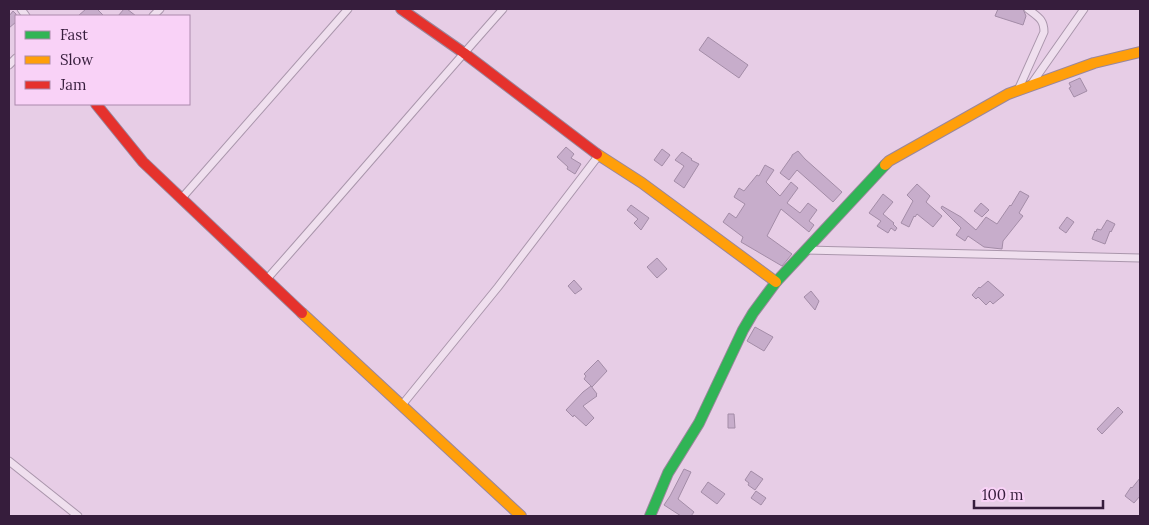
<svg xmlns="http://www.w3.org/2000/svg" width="1149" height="525" viewBox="0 0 1149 525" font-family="Lora,serif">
  <rect width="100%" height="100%" fill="#e7cde6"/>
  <!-- building -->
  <g fill="#c7adcb" stroke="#a38ca7">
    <path d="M86,9H97L104,16H78Z"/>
    <path d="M124,9H127L136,16H118Z"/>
    <path d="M998,9H1023L1026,16L1023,25L995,16Z"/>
    <path d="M13,11L16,14V22L9,28V16Z"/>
    <path d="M708,37L748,65L739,78L699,50Z"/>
    <path d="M1080,78L1087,91L1074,97L1069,88L1071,87L1069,83Z"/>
    <path d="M566,147L574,154L571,158L581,164L575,174L567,169L568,167L557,157Z"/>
    <path d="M662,149L670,155L662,166L654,160Z"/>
    <path d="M798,151L805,159L842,192L833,202L797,170L789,180L780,173L792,156V155Z"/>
    <path d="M682,152L692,159L691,160L699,164L684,188L674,181L684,166L675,160Z"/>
    <path d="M765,165L774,170L766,182L780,196L791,182L798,188L787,203L800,213L808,203L817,210L809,221L814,225L809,232L781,209L767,236L792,254L782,266L741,242L743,237L723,222L729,213L736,218L745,204L734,197L739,188L744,191L757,175L759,176Z"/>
    <path d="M917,184L930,196L926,202L942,216L933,227L917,214L915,217L914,216L909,227L901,223L913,201L907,195Z"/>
    <path d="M1020,191L1029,196L1019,213L1023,216L1003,241L1002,249L984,247L968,236L965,241L956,235L961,228L941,208L942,206L961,217L976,230L986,217L997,224L1010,205L1011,206Z"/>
    <path d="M883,194L893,202L883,214L894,223L893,224L897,228L895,231L891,228L888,233L877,226L881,221L869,213Z"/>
    <path d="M981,203L989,210L982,217L974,211Z"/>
    <path d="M631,205L649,218L641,230L634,223L638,219L627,210Z"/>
    <path d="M1067,217L1074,222L1066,233L1059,228Z"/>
    <path d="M1107,220L1115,224L1111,232L1110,231L1105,244L1092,239L1095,231L1096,232L1097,229L1101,230Z"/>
    <path d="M657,258L667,269L657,278L647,267Z"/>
    <path d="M574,280L582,289L575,294L568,286Z"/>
    <path d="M988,281L1004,295L993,304L990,301L986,305L978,297L976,299L972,295L979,287L980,288Z"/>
    <path d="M811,291L819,301L815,310L804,297Z"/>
    <path d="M755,327L773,337L764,351L747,341Z"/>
    <path d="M598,360L607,371L592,387L584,379L586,376L584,374Z"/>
    <path d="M591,386L597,394L596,395L597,396L583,406L594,418L586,426L574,415L573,417L566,410L583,392Z"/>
    <path d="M1118,407L1123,412L1102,434L1097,429Z"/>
    <path d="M728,414H734L735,428H728Z"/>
    <path d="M684,469L691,472L678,499L694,512L691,516H681L664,505L670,496Z"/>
    <path d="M751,471L763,479L755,490L748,485L749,483L745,480Z"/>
    <path d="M1140,478V496L1134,503L1125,496L1131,487L1132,488Z"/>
    <path d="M708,482L725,494L717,504L701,492Z"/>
    <path d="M756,491L766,498L761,505L751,498Z"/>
  </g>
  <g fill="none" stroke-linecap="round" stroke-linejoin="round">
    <defs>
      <g id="street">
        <path d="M21,9L26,16"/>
        <path d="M153,16L160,9"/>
        <path d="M9,65L16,58"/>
        <path d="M1030,86L1084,9"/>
        <path d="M1018,90L1044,32C1044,19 1038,17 1028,9"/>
        <path d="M181,199L348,9"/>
        <path d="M806,250L1140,258"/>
        <path d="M266,280C346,190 423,99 503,9"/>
        <path d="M402,405L498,287L599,155"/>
        <path d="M9,461L78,516"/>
      </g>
      <path id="fast" d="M650,516L668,473L699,423L743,330L753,313L776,282L885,165"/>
      <g id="slow">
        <path d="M597,154L642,183L776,282"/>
        <path d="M885,165L889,161L1008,94L1094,63L1140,52"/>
        <path d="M302,313L521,516"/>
      </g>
      <g id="jam">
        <path d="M401,9L464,53L597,154"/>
        <path d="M96,104L143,162L302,313"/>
      </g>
    </defs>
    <!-- street casing -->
    <use href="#street" stroke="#aa96ac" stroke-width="9"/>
    <!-- fast casing -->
    <use href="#fast" stroke="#9a869b" stroke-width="12"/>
    <!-- slow casing -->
    <use href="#slow" stroke="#9a869b" stroke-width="12"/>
    <!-- jam casing -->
    <use href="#jam" stroke="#9a869b" stroke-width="12"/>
    <!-- street -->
    <use href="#street" stroke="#efdfee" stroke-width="7"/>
    <!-- fast -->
    <use href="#fast" stroke="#30b455" stroke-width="10"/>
    <!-- slow -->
    <use href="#slow" stroke="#ff9f0a" stroke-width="10"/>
    <!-- jam -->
    <use href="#jam" stroke="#e5322d" stroke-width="10"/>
  </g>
  <!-- border -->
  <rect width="1149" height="525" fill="none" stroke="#361d3c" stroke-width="20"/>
  <!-- legend -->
  <rect x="15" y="15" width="175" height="90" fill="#f9d2f7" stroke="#ab8aac"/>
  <rect x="25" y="31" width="25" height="8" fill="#30b455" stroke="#ab8aac"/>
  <text x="60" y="40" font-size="15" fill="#361d3c">Fast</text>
  <rect x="25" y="56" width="25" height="8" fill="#ff9f0a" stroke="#ab8aac"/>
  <text x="60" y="65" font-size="15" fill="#361d3c">Slow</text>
  <rect x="25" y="81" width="25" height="8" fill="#e5322d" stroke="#ab8aac"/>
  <text x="60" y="90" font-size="15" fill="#361d3c">Jam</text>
  <!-- scale -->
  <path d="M974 500v8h129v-8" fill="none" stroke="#361d3c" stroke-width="2.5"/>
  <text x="982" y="500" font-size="15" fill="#361d3c" stroke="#f9d2f7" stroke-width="4" paint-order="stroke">100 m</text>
</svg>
